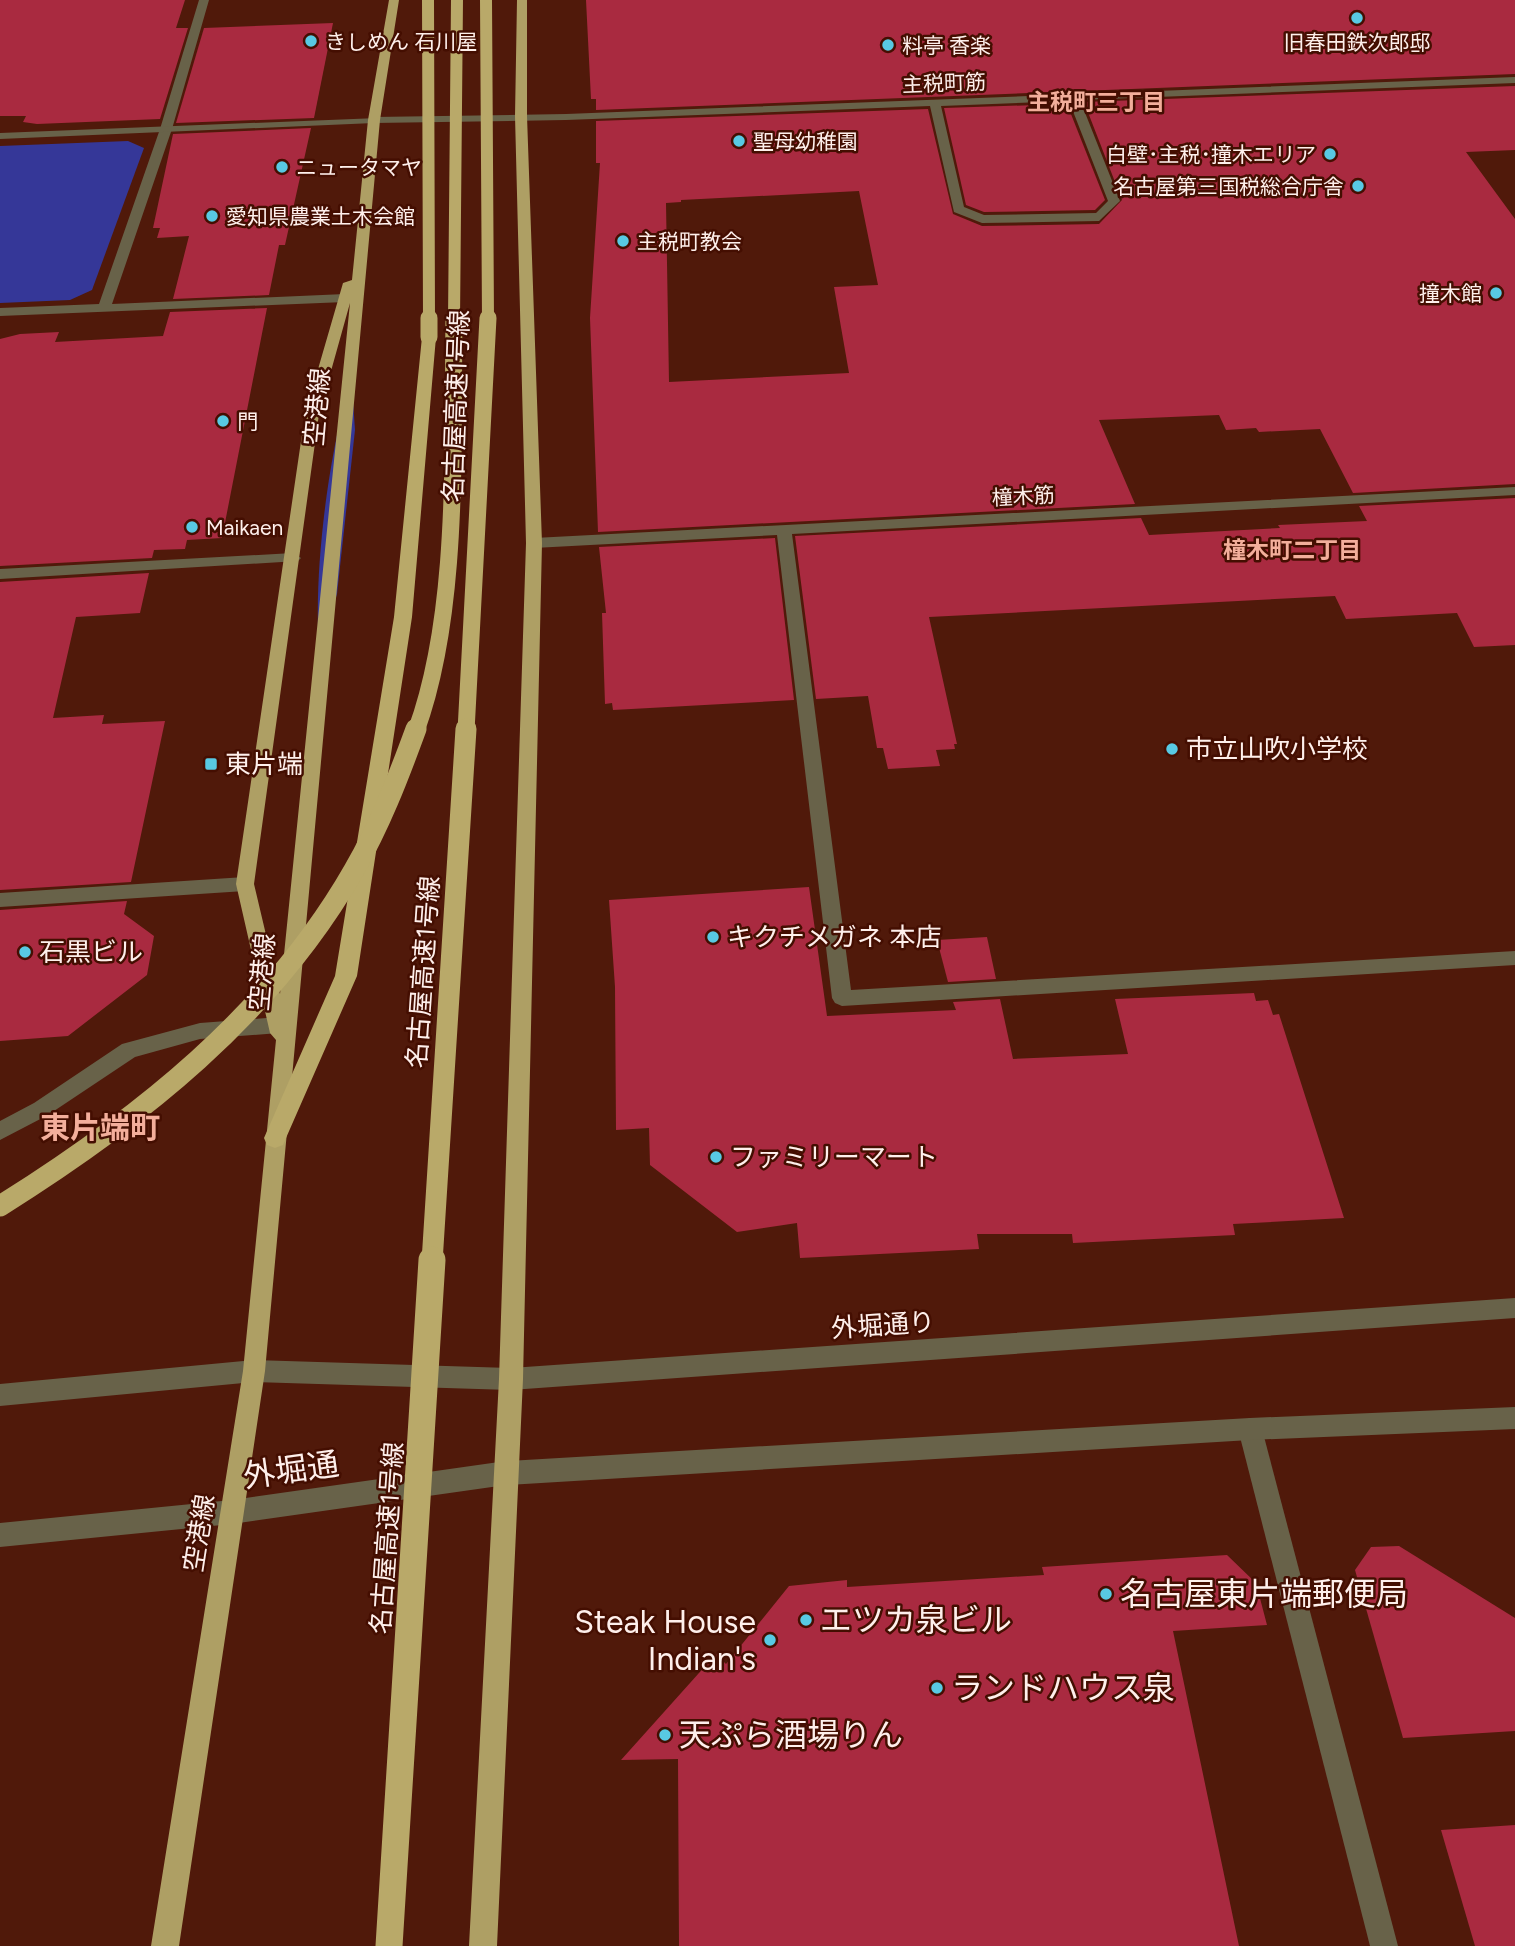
<svg xmlns="http://www.w3.org/2000/svg" width="1515" height="1946" viewBox="0 0 1515 1946" font-family="Figtree,'Noto Sans JP',sans-serif">
  <rect width="100%" height="100%" fill="#50190a"/>
  <!-- green -->
  <g fill="#353798">
    <path d="M128,141L144,148L92,290L70,300L0,303V146Z"/>
    <path d="M345,401H353L355,430L337,594L327,627H318C316,560 328,465 345,401Z"/>
  </g>
  <!-- building -->
  <g fill="#a92a40" fill-rule="evenodd">
    <path d="M0,0H185L176,28H188L160,119L37,124L23,122L26,116H0Z"/>
    <path d="M586,0H1515V74L596,110V99H591Z"/>
    <path d="M333,23L314,118L176,123L204,28Z"/>
    <path d="M1515,86V150L1466,152L1515,219V484L1353,493L1320,429L1259,432L1256,428L1226,430L1219,415L1099,420L1135,504L598,532L590,318L600,163H596V121L928,109L953,214L982,226L1099,224L1122,200L1084,102ZM859,191L878,285L834,287L849,373L669,382L666,203L681,202V200Z"/>
    <path d="M1067,104L1105,200L1095,210L984,212L966,205L944,108Z"/>
    <path d="M311,128L285,245H279L269,295L173,299L189,236L157,238L160,228H153L173,134Z"/>
    <path d="M267,308L222,538L187,540L185,549L154,550L152,558L0,566V339L20,334L59,332L55,342L163,336L170,312Z"/>
    <path d="M1515,498V645L1474,647L1457,613L1346,619L1335,596L929,617L957,744H954L955,749L936,750L940,766L888,769L883,748H877L868,696L816,699L795,536L1141,518L1149,535L1280,528L1278,525L1367,521L1359,506Z"/>
    <path d="M775,538L794,700L613,710L612,703L605,704L602,613H606L599,547Z"/>
    <path d="M149,573L140,613L76,617L53,718L104,715L102,724L165,721L131,882L0,890V582Z"/>
    <path d="M809,887L827,1016L956,1010L953,1002L1000,999L1013,1059L1128,1054L1115,999L1254,993L1256,1001L1268,1000L1273,1015L1279,1014L1344,1218L1233,1224L1235,1235L1073,1243L1072,1234H977L979,1249L800,1258L797,1223L737,1232L650,1165L649,1128L616,1130L615,987L609,900Z"/>
    <path d="M127,901L124,914L154,936L147,975L68,1036L0,1041V910Z"/>
    <path d="M987,937L996,979L948,982L937,940Z"/>
    <path d="M1399,1546L1515,1618V1731L1403,1738L1355,1570L1371,1547Z"/>
    <path d="M1227,1555L1256,1583L1267,1625L1173,1631L1239,1946H679L678,1759L621,1760L716,1654L726,1664L789,1586L847,1580V1587L1044,1575L1042,1567Z"/>
    <path d="M1515,1825V1946H1475L1441,1830Z"/>
  </g>
  <g fill="none" stroke-linecap="round" stroke-linejoin="round">
    <!-- minor -->
    <g fill="#686249" fill-rule="evenodd">
      <path d="M199,0H209L172,129L112,304L345,294L351,298L345,302L0,316V308L99,304L160,129Z"/>
      <path d="M1515,77V83L1080,100L1120,201L1099,221L982,223L954,212L930,106L566,120L374,123L368,120L374,117L566,114ZM1069,101L1108,201L1096,213L984,215L964,207L941,106Z"/>
      <path d="M1515,487V495L792,534L851,990L1515,951V965L842,1006L835,1003L832,998L777,535L534,548L526,543L534,538Z"/>
      <path d="M293,553L301,558L298,561L0,579V569Z"/>
      <path d="M245,877L254,884L245,891L0,907V893Z"/>
      <path d="M279,1017L286,1019L289,1025L286,1031L279,1033L200,1039L135,1057L48,1115L0,1140V1121L34,1103L122,1044L200,1023Z"/>
      <path d="M1250,1418L1258,1421L1262,1429L1398,1946H1370L1238,1429L1242,1421Z"/>
    </g>
    <!-- tertiary -->
    <g fill="#686249" fill-rule="evenodd">
      <path d="M378,118V122L374,123L0,139V133Z"/>
      <path d="M1515,1298V1318L511,1390L254,1382L0,1406V1384L254,1360L511,1368Z"/>
      <path d="M1515,1407V1429L1250,1440L506,1485L232,1524L0,1547V1523L232,1500L506,1461L1250,1418Z"/>
    </g>
    <!-- trunk -->
    <g fill="#ae9f64" fill-rule="evenodd">
      <path d="M389,0H399L380,120L265,1371L179,1946H151L243,1371L276,1040L270,1033L236,884L305,414L343,283L352,280L368,120ZM350,303L280,994L254,884L319,414Z"/>
      <path d="M517,0H527V116L542,543L523,1379L497,1946H469L499,1379L526,543L515,116Z"/>
    </g>
    <!-- motorway -->
    <path fill="#b9a969" fill-rule="evenodd" d="M429,333L436,337L412,617L357,976L286,1138L283,1145L275,1148L267,1145L264,1138L335,976L394,617L422,337Z"/>
    <!-- motorway-bridge-far3 -->
    <g stroke="#b9a969" stroke-width="12">
      <path d="M428,0L429,320"/>
      <path d="M486,0L488,320"/>
      <path d="M454,320L457,0"/>
    </g>
    <!-- motorway-bridge-far2 -->
    <g stroke="#b9a969" stroke-width="17">
      <path d="M429,318V337"/>
      <path d="M416,731C460,611 452,446 454,318"/>
      <path d="M466,731L488,318"/>
    </g>
    <!-- motorway-bridge-far1 -->
    <g stroke="#b9a969" stroke-width="21">
      <path d="M0,1206C139,1119 271,1015 354,870C380,825 398,778 416,729"/>
      <path d="M432,1262L466,729"/>
    </g>
    <!-- motorway-bridge -->
    <path stroke="#b9a969" stroke-width="27" d="M389,1946L432,1260"/>
  </g>
  <!-- markers -->
  <g fill="#58c9e3" stroke="#440e01" stroke-width="2.5">
    <circle cx="1357" cy="18" r="7"/>
    <circle cx="311" cy="41" r="7"/>
    <circle cx="888" cy="45" r="7"/>
    <circle cx="739" cy="141" r="7"/>
    <circle cx="1330" cy="154" r="7"/>
    <circle cx="282" cy="167" r="7"/>
    <circle cx="1358" cy="186" r="7"/>
    <circle cx="212" cy="216" r="7"/>
    <circle cx="623" cy="241" r="7"/>
    <circle cx="1496" cy="293" r="7"/>
    <circle cx="223" cy="421" r="7"/>
    <circle cx="192" cy="527" r="7"/>
    <circle cx="1172" cy="749" r="7"/>
    <rect x="204" y="757" width="14" height="14" rx="3.5"/>
    <circle cx="713" cy="937" r="7"/>
    <circle cx="25" cy="952" r="7"/>
    <circle cx="716" cy="1157" r="7"/>
    <circle cx="1106" cy="1594" r="7"/>
    <circle cx="806" cy="1620" r="7"/>
    <circle cx="770" cy="1640" r="7"/>
    <circle cx="937" cy="1688" r="7"/>
    <circle cx="665" cy="1735" r="7"/>
  </g>
  <g text-anchor="middle" dominant-baseline="central" stroke-width="5" stroke-linejoin="round" paint-order="stroke">
    <!-- far-poi labels -->
    <g font-size="21" fill="#feefeb" stroke="#440e01" text-anchor="start">
      <text x="325" y="41">きしめん 石川屋</text>
      <text x="1357" y="42" text-anchor="middle">旧春田鉄次郎邸</text>
      <text x="902" y="45">料亭 香楽</text>
      <text x="753" y="141">聖母幼稚園</text>
      <text x="1316" y="154" text-anchor="end">白壁･主税･撞木エリア</text>
      <text x="296" y="167">ニュータマヤ</text>
      <text x="1344" y="186" text-anchor="end">名古屋第三国税総合庁舎</text>
      <text x="226" y="216">愛知県農業土木会館</text>
      <text x="637" y="241">主税町教会</text>
      <text x="1482" y="293" text-anchor="end">撞木館</text>
      <text x="237" y="421">門</text>
      <text x="206" y="527">Maikaen</text>
    </g>
    <!-- far-street labels -->
    <g font-size="21" fill="#feefeb" stroke="#440e01">
      <text transform="translate(944 83) rotate(-2)">主税町筋</text>
      <text transform="translate(1023 496) rotate(-3)">橦木筋</text>
    </g>
    <!-- far-neighbourhood labels -->
    <g font-size="23" font-weight="bold" fill="#f3ae9b" stroke="#440e01">
      <text x="1096" y="102">主税町三丁目</text>
      <text x="1292" y="550">橦木町二丁目</text>
    </g>
    <!-- street labels -->
    <g font-size="26" fill="#feefeb" stroke="#440e01">
      <text transform="translate(456 406) rotate(-88)">名古屋高速1号線</text>
      <text transform="translate(317 407) rotate(-85)">空港線</text>
      <text transform="translate(262 972) rotate(-85)">空港線</text>
      <text transform="translate(423 972) rotate(-86)">名古屋高速1号線</text>
      <text transform="translate(883 1325) rotate(-4)">外堀通り</text>
      <text transform="translate(199 1533) rotate(-81)">空港線</text>
      <text transform="translate(387 1538) rotate(-86)">名古屋高速1号線</text>
    </g>
    <!-- poi labels -->
    <g font-size="26" fill="#feefeb" stroke="#440e01" text-anchor="start">
      <text x="1186" y="749">市立山吹小学校</text>
      <text x="225" y="764">東片端</text>
      <text x="727" y="937">キクチメガネ 本店</text>
      <text x="39" y="952">石黒ビル</text>
      <text x="730" y="1157">ファミリーマート</text>
    </g>
    <!-- quarter labels -->
    <g font-size="30" font-weight="bold" fill="#f3ae9b" stroke="#440e01">
      <text x="100" y="1127">東片端町</text>
    </g>
    <!-- near-street labels -->
    <g font-size="32" fill="#feefeb" stroke="#440e01">
      <text transform="translate(291 1470) rotate(-8)">外堀通</text>
    </g>
    <!-- near-poi labels -->
    <g font-size="32" fill="#feefeb" stroke="#440e01" text-anchor="start">
      <text x="1120" y="1594">名古屋東片端郵便局</text>
      <text x="820" y="1620">エツカ泉ビル</text>
      <text x="756" y="1622" text-anchor="end">Steak House<tspan x="756" dy="37">Indian's</tspan></text>
      <text x="951" y="1688">ランドハウス泉</text>
      <text x="679" y="1735">天ぷら酒場りん</text>
    </g>
  </g>
</svg>
